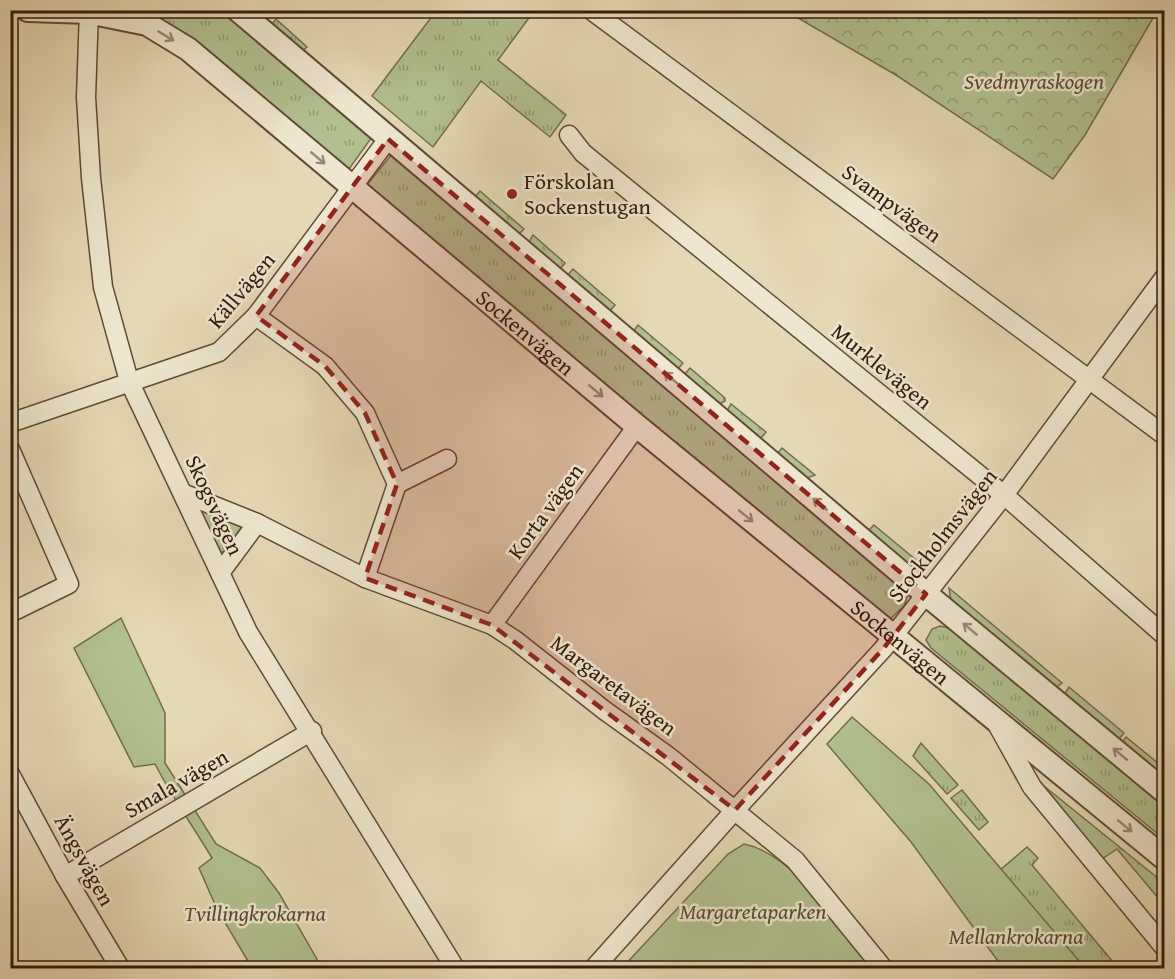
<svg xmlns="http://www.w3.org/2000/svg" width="1175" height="979" viewBox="0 0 1175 979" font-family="'Gentium Book Plus',serif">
  <defs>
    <pattern id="grass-tufts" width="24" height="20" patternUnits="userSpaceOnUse" patternTransform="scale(1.5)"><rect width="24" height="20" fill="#b2bf8f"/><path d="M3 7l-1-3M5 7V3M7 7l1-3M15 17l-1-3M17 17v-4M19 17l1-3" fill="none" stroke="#929a73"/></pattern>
    <pattern id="forest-crowns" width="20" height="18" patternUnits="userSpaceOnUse" patternTransform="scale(1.5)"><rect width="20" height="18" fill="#b2bf8f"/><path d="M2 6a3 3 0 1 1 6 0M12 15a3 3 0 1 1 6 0" fill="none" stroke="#929a73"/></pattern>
  </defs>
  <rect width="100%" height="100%" fill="#e5d8b4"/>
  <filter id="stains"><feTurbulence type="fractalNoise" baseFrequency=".00333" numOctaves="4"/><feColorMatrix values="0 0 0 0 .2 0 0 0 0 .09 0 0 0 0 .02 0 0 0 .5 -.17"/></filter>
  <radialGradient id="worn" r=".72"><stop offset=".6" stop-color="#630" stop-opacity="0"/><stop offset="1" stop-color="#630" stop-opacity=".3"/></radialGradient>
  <!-- grass -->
  <g fill="url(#grass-tufts)" stroke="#746c4d" stroke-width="1.5">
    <path d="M129,11H222L372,137L349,169L187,35L149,14Z"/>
    <path d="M436,11H534L498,60L566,115L550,137L481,81L433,147L372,96Z"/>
    <path d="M276,19L307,47L301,52L272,24Z"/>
    <path d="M392,154L909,592L904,606L887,622L366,186Z"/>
    <path d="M480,191L524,229L518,235L474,198Z"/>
    <path d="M533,235L565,263L559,270L528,244Z"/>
    <path d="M573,269L615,305L609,312L567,276Z"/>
    <path d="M638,325L683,363L677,370L633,332Z"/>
    <path d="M690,368L725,398V401L719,404L684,375Z"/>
    <path d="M731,404L766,432L761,438L727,411Z"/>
    <path d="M782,448L815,475L807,478L778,453Z"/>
    <path d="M206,510L243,525L225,552H220L203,516L202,512Z"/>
    <path d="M874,525L927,569L921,572L913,568L869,530Z"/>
    <path d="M949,588L1062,683L1055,688L951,601Z"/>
    <path d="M940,626L949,628L1164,805V839L931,648L926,640L932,629Z"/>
    <path d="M1069,687L1124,733L1118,740L1064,695Z"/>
    <path d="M1126,737L1164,768V778L1122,743Z"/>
    <path d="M921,743L958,785L947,794L913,756Z"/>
    <path d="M1044,786L1164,883V905L1117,849L1102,859Z"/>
    <path d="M962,790L988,822L979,830L951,798Z"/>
    <path d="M1027,847L1038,858L1032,865L1118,968H1084L1000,870Z"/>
  </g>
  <!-- forest -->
  <path fill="url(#forest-crowns)" stroke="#746c4d" stroke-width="1.5" d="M786,11L1157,10V11L1085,135L1053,179L896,75Z"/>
  <!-- park -->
  <g fill="#b2bf8f" stroke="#746c4d" stroke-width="1.5">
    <path d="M121,618L165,713V763L216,844L260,868L279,893L322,968H252L217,909L199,868L212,858C193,826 172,797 155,764L134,767L74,648Z"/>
    <path d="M852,717L929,784L1085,968H1003L911,842L827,744Z"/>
    <path d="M744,844C797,855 838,927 870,968H622L728,854Z"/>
  </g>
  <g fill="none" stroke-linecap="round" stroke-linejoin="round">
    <defs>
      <g id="minor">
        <path d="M89,10L86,97L91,178L103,287L129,381L248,632L455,968"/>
        <path d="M591,10L1164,435"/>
        <path d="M569,135L583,153L1004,495L1164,635"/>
        <path d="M256,316L325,366L365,413L397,484L365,578"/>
        <path d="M10,423L219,352L256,316L388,139"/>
        <path d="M10,449L69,584L10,613"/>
        <path d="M397,484L447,459"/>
        <path d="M185,494L257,523L365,578L492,625L515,640L604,710L668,756L795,860L883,968"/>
        <path d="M220,573L257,523"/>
        <path d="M492,625L637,426"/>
        <path d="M998,726L1032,787L1164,947"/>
        <path d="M10,774L65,876L120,968"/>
        <path d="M65,876L312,731"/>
        <path d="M594,968L735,810L883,649L1004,495L1164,278"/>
      </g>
      <g id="tertiary">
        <path id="s1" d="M28,10L88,12L147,24L188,49L637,426L1164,858"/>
        <path d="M238,10L926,594L1164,791"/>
      </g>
    </defs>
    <!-- minor casing -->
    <use href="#minor" stroke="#614a35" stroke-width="21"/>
    <!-- tertiary casing -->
    <use href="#tertiary" stroke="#614a35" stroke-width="26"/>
    <!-- minor -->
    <use href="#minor" stroke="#eee6ce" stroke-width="18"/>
    <!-- tertiary -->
    <use href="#tertiary" stroke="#eee6ce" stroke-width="22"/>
  </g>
  <!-- one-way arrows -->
  <defs><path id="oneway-shaft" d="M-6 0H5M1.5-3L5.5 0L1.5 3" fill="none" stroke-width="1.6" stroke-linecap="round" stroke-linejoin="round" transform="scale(1.5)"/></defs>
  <g stroke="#9b8a76">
    <use href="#oneway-shaft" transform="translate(166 36) rotate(31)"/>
    <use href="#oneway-shaft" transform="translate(318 158) rotate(40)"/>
    <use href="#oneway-shaft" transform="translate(671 378) rotate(-140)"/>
    <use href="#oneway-shaft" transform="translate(596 391) rotate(40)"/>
    <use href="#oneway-shaft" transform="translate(820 504) rotate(-140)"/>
    <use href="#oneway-shaft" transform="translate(746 516) rotate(39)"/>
    <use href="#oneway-shaft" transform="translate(970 629) rotate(-140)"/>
    <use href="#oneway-shaft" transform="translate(1120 754) rotate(-140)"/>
    <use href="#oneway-shaft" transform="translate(1125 826) rotate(39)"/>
  </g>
  <!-- marked area -->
  <path fill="#8f2418" fill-opacity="0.2" stroke="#8f2418" stroke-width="4.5" stroke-dasharray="12 8" stroke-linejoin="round" d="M388,139L926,594L883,649L735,810L492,625L365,578L397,484L365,413L325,366L256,316Z"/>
  <!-- markers -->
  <circle fill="#8f2418" stroke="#eee6ce" stroke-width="2" cx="512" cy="194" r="6"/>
  <g text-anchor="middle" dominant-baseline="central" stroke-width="5" stroke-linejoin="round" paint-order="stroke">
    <!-- park labels -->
    <g font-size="22" font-style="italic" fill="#5a4c33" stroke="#eee6ce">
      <text x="1034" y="81">Svedmyraskogen</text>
      <text x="753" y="911">Margaretaparken</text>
      <text x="255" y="913">Tvillingkrokarna</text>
      <text x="1016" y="936">Mellankrokarna</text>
    </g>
    <!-- poi labels -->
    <g font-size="22" fill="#351a0b" stroke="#eee6ce" text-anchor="start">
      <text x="524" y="181">Förskolan<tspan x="524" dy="25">Sockenstugan</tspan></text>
    </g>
    <!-- street labels -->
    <g font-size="22" fill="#351a0b" stroke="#eee6ce">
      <text transform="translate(892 203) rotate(36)">Svampvägen</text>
      <text transform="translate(241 290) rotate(-50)">Källvägen</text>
      <text stroke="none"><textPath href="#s1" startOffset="609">Sockenvägen</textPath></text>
      <text transform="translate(882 366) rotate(39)">Murklevägen</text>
      <text transform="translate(215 505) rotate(65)">Skogsvägen</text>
      <text transform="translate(545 511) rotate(-54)">Korta vägen</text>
      <text transform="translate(942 535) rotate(-52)">Stockholmsvägen</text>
      <text stroke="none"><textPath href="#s1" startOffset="1095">Sockenvägen</textPath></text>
      <text transform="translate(614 685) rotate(37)">Margaretavägen</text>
      <text transform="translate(176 783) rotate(-30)">Smala vägen</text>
      <text transform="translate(85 860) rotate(61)">Ängsvägen</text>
    </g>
  </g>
  <!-- margin -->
  <rect width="1175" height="979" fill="none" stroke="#e5d8b4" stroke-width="36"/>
  <rect x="12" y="12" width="1151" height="955" fill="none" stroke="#351a0b" stroke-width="3"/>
  <rect x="18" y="18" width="1139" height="943" fill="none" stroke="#351a0b" stroke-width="1.5"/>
  <rect width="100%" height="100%" filter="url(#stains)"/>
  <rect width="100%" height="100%" fill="url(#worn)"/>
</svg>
